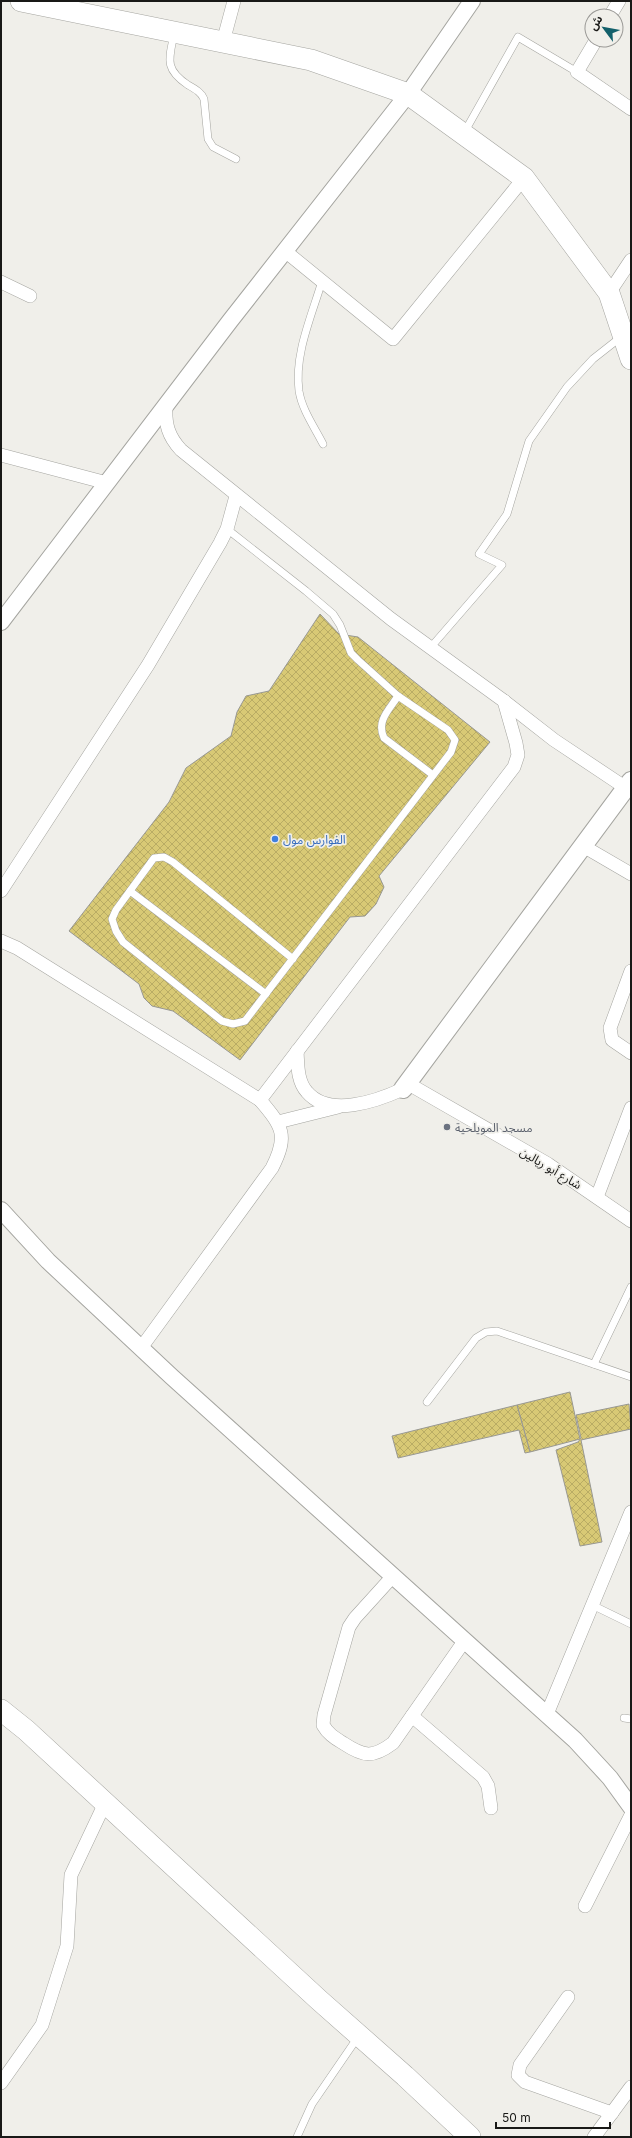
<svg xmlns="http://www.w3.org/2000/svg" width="632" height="2138" viewBox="0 0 632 2138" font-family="Inter,'Noto Sans Arabic',sans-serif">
  <defs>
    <pattern id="building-cross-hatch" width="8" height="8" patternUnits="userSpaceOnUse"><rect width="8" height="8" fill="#d8c975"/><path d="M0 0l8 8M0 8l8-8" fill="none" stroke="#b9ac64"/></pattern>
  </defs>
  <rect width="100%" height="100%" fill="#f0efea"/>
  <!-- building -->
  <g fill="url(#building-cross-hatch)" stroke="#989893">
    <path d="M320,614L339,634L358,637L490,742L379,876L384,887L376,904L365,916L350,917L240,1060L173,1011L152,1006L144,998L139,984L69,931L169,802L186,768L231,736L237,712L246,696L269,691Z"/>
    <path d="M570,1392L580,1439L530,1452L517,1405Z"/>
    <path d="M629,1404L631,1429L581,1440L602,1542L580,1546L556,1450L578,1442L581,1438L576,1415Z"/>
    <path d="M517,1405L530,1452L525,1453L519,1430L398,1458L392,1436Z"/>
  </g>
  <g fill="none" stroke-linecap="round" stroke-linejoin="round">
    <defs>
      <g id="service">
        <path d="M174,34C169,59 164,69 188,85C195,89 201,92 204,99L208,139L213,147L236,159"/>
        <path d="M464,133L518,37L577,72"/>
        <path d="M322,281C312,315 294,354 299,391C302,410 315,428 323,444"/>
        <path d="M227,529L306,591L333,614L340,625L351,653L358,660L398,696L448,730L455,740L451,752L245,1021L233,1024L222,1021L123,942L116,931L112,919L116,910L154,858L164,857L173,862L293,959"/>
        <path d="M431,647L502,565L479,554L507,514L529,441L567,387L593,359L621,337"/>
        <path d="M398,696C389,710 376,721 384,738L433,775"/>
        <path d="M130,891L266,994"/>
        <path d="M594,1364L631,1287"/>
        <path d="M427,1402L476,1338L486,1332L497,1331L631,1377"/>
        <path d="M592,1605L631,1624"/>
        <path d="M624,1718L631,1719"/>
        <path d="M297,2137L312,2104L358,2037"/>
      </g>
      <g id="minor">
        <path d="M610,16L619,1"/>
        <path d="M596,40L577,72L631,109"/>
        <path d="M223,42L234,1"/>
        <path d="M285,251L393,339L524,178"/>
        <path d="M1,282L30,296"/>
        <path d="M609,293L631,260"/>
        <path d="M166,406C165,424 168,436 181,450L391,619L504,701L554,740L626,788"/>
        <path d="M1,455L107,483"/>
        <path d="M583,846L631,874"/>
        <path d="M1,891L148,665L220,543L227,529L236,496"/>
        <path d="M1,941L17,948L260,1100L514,767L518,755L516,743L504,701"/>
        <path d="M631,971L610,1028L612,1040L631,1053"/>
        <path d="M297,1051C298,1065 297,1081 307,1092C329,1118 377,1101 403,1089"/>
        <path d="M407,1083L548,1164L631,1221"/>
        <path d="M278,1122L338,1107"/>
        <path d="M597,1197L631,1108"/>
        <path d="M141,1348L272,1168C289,1135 282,1126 260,1100"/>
        <path d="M393,1576L355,1618L349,1627L324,1715L323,1725C328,1734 335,1738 343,1743C364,1757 373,1758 393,1743L465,1640"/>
        <path d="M547,1714L631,1512"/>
        <path d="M412,1716L483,1777L488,1786L491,1808"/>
        <path d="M585,1906L631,1815"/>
        <path d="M568,1997L520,2065L518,2075L525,2082L612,2113"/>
        <path d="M1,2083L42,2025L67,1946L71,1875L105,1803"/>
        <path d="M594,2137L631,2087"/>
      </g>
      <g id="tertiary">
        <path d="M1,622L230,321L408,94L472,1"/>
        <path d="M1,1210L48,1261L172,1377L575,1740L610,1778L631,1807"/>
      </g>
      <path id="secondary" d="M403,1089L631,781"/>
      <g id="primary">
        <path d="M21,1L311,60L408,94L524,178L609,293L631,359"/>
        <path d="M1,1710L26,1730L319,2000L405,2076L470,2137"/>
      </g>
    </defs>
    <!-- service casing -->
    <use href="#service" stroke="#a5a5a0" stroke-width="8"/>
    <!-- minor casing -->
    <use href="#minor" stroke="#a5a5a0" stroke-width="14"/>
    <!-- tertiary casing -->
    <use href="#tertiary" stroke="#a5a5a0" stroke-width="18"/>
    <!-- secondary casing -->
    <use href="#secondary" stroke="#a5a5a0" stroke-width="20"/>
    <!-- primary casing -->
    <use href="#primary" stroke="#a5a5a0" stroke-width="22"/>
    <!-- service -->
    <use href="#service" stroke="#fff" stroke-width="7"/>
    <!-- minor -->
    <use href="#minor" stroke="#fff" stroke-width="13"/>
    <!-- tertiary -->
    <use href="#tertiary" stroke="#fff" stroke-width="16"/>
    <!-- secondary -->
    <use href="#secondary" stroke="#fff" stroke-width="18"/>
    <!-- primary -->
    <use href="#primary" stroke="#fff" stroke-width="21"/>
  </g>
  <!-- markers -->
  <circle fill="#3f7fe0" stroke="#f0efea" stroke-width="1.5" cx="275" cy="839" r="4"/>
  <circle fill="#6b7280" stroke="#f0efea" stroke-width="1.5" cx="447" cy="1127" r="4"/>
  <g text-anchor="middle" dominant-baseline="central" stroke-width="3.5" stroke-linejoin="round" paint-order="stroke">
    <!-- shop labels -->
    <g font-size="12" fill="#366cbe" stroke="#f0efea" text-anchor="start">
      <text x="283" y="839">الفوارس مول</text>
    </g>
    <!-- worship labels -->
    <g font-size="12" fill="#5b616d" stroke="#f0efea" text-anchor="start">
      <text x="455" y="1127">مسجد المويلحية</text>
    </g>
    <!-- street labels -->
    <g font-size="12" fill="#191917" stroke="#f0efea">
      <text transform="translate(551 1168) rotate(31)">شارع أبو ريالين</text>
    </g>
  </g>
  <!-- border -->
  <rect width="632" height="2138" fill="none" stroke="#191917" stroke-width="4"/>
  <!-- north arrow -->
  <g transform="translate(604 28) rotate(302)"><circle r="19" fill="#f0efea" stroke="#9a9996"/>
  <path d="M0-3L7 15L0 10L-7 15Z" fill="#13606b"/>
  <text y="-6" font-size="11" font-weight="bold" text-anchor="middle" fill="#191917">ش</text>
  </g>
  <!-- scale -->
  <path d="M496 2122v6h114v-6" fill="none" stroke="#191917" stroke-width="2"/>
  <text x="502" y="2122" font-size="12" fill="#191917" stroke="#f0efea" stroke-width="3" paint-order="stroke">50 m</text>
</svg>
